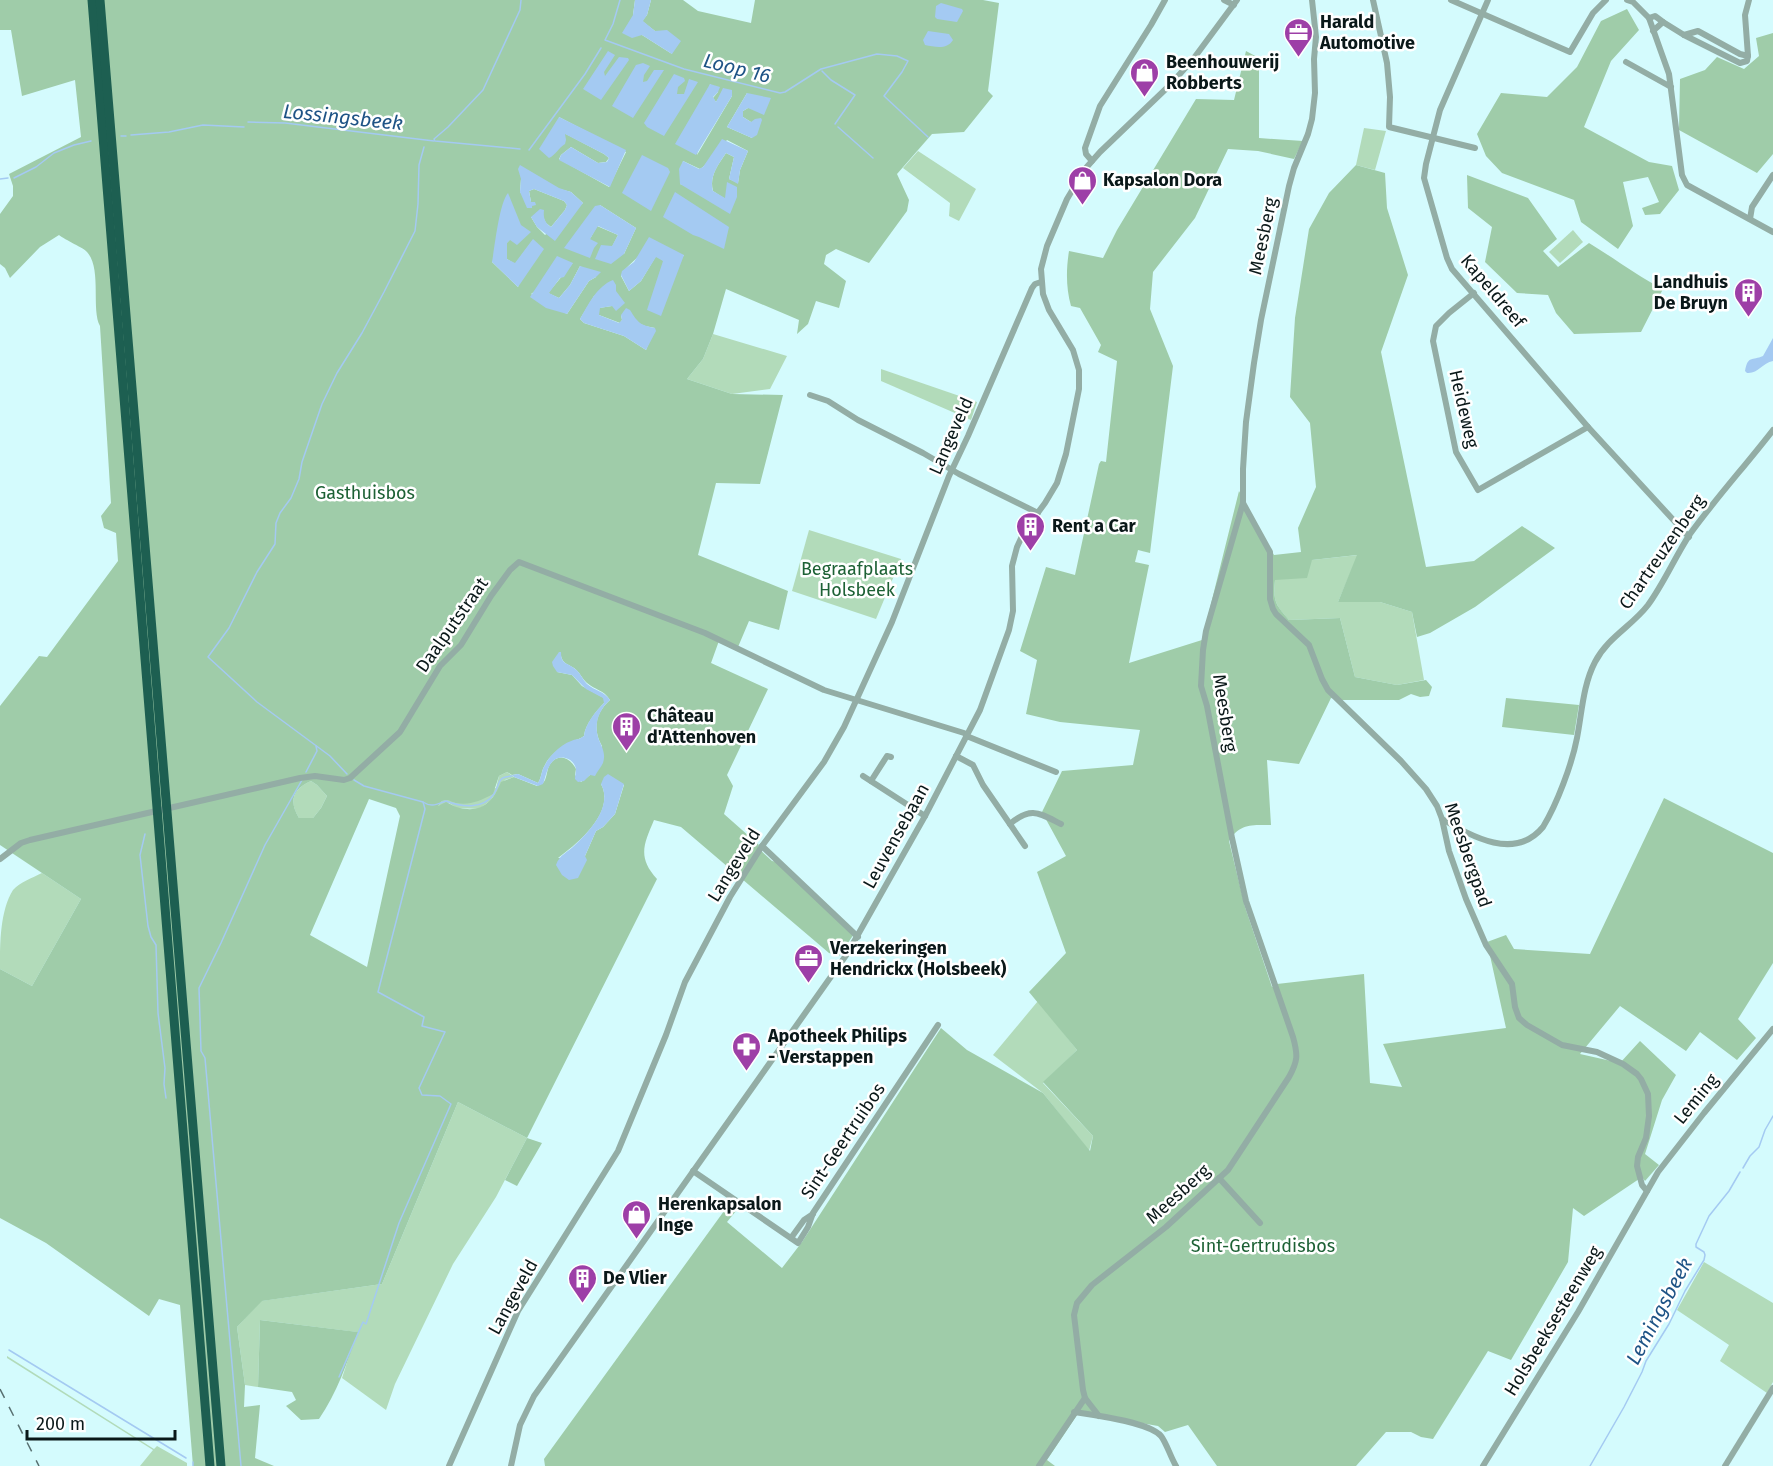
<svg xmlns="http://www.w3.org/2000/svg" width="1773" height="1466" viewBox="0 0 1773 1466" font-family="'Fira Sans',sans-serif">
  <rect width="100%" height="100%" fill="#d4fbfd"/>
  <!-- green -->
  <g fill="#b2dbba">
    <path d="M1364,128L1386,131L1375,170L1356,165Z"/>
    <path d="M918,151L976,189L959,221L949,216L950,203L903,168Z"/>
    <path d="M1573,230L1583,242L1560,263L1549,252Z"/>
    <path d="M713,334L787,356L770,389L732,394L687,379L703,359Z"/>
    <path d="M881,369L977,402L971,420L881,381Z"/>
    <path d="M809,530L901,559L876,619L792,591Z"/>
    <path d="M1358,555L1338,602H1380L1412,612L1424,680L1397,685L1355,677L1340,618L1289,620C1275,604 1273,601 1275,579L1312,560Z"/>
    <path d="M507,772L514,777L505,780L490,801L479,809L457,808L449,803L438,806L442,801L496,788L499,776Z"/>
    <path d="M311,781L317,785L327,796L321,808L313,818H299C289,802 292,789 311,781Z"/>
    <path d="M42,873L81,899L32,986L0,969C0,943 0,911 13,890C20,882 32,878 42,873Z"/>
    <path d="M1038,1001L1077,1050L1043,1083L1093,1136L1089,1151L1043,1093L993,1055Z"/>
    <path d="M458,1102L527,1138L496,1197L453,1264L395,1384L386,1410L342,1378L357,1332L260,1320L258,1387L245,1385L237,1327L261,1301L382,1284Z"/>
    <path d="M1704,1262L1773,1303V1382L1767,1393L1720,1361L1729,1345L1677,1310Z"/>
    <path d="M7,1356L154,1449L157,1446L187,1463V1466H140L153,1450L7,1358Z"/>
  </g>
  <!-- forest -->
  <g fill="#9fcca9" fill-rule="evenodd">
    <path d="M0,0H635L633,15L642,35L672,54L655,31L642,21L647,15L651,0H683L698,11L751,23L755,0H983L999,3L988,91L993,96L964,132L932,134L897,174L909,200L907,211L869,263L836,249L826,255L824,264L846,281L839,308L816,301L808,324L797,334L799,320L726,289L713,334L703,359L687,379L732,394L783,395L760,484L716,483L698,555L788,591L779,630L749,621L738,647L720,638L711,663L768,689L727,775L733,786L724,814L759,845L758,848L772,861L777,862L854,934L839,956L829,953L681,827L654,820C644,844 637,857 657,879L527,1138L542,1143L517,1186L505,1180L527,1138L458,1102L382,1284L262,1301L237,1327L245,1385L244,1407L260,1405L255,1458L274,1466H193L180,1305L159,1299L149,1316L46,1243L0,1218V969L32,986L81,899L0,845V706L39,656L47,657L118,561L116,533L104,528L101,516L111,503L100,326C91,310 102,268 87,252C84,248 65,240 59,235L40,247L10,278L5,268L0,264V214L13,196V186L9,174L81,137L75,80L22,96L11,30H0ZM710,84L718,92L713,98L716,102L718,99L732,91V96L697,155ZM747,93L748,108L743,111V117L751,122L752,138L727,127ZM559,117L626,152L609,187L559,159L561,155L571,147L598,163L606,162L609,158L604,154L564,133C566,141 566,143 559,147ZM727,140L748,151L740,170L738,183L729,179L734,157L726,153C718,165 709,176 713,191L725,199L680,184L683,161L700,169L703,167ZM521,179L571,192L583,203L545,235L537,227L531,217H543L546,223L551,227L565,210L567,205L564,201L534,189L529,191L531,202L520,192ZM600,205L636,228L624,254L612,247L618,235L597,226L590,239ZM521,225L507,243V259L515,264L533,240L518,287L492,262ZM640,254L684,255L648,310L664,261L656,256L641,281L629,291L621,276C623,269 635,261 640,254ZM573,263L548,293L559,298L570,285L580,266L596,277L589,281L567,314L531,294ZM616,285V291L612,306L599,308V315L620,323L622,320L621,315L645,326L655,328L646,350L624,336L584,323L580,319L594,296ZM561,656C563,664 568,664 574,668C580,672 582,679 587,683C595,690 604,690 610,700C596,712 592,729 602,746L590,775L581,782L575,775L576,769C570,757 557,752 549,766C547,770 547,775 545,780C543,784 541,784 537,786L514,777L501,782C493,801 483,813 460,808C455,807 451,804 446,802L438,806L442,801L448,800C464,808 478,802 493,794L499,776L507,772L512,775L518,774L538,783C542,777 541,771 545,765C548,758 556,751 562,747C569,741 577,741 584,736C585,725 596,711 604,703V698L582,686L572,675L557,672ZM311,781L317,785L327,796L321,808L313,818H299C289,802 292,789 311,781ZM601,784L624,785L615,814L603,827L596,831L585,856L558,858C578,843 616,812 601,784ZM369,799L396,808L400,816L367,967L310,935Z"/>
    <path d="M1627,9L1639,30L1611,61L1584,127L1649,162L1672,166L1679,190L1660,214L1645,215L1642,208L1659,202L1648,177L1623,182L1633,226L1618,249L1581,222L1574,200L1502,173L1486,156L1477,134L1501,93L1547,97L1577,67L1601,21Z"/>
    <path d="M1773,33V154L1757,173L1679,130L1680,79L1705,70L1717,57L1744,69L1759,56L1756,38Z"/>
    <path d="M1246,51L1259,58V138L1303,141L1294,159L1258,151L1228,149L1195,218L1153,272L1150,309L1173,366L1150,553L1138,550L1135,562L1149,565L1129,663L1202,640L1239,491L1274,555L1301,552L1298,528L1316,487L1310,423L1290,397L1295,318L1309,229L1329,193L1356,165L1385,173L1387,208L1408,275L1381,352L1426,567L1474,561L1522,526L1555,548L1475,607L1430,633L1417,637L1412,612L1380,602H1338L1357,555L1312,560L1307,578L1275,580C1273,601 1275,604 1289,620L1340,618L1355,677L1397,685L1426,680L1432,687L1429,696L1420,697L1411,694L1399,700H1341L1331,698L1299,764L1267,760L1271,825C1252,825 1240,823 1229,841L1245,907L1272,987L1277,984L1364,974L1370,1083L1402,1087L1383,1044L1506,1028L1487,942L1506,935L1514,949L1590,954L1664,798L1773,853V963L1738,1019L1756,1038L1737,1060L1700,1032L1686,1051L1620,1006L1580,1054L1620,1063L1640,1041L1676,1075L1662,1100L1645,1154L1659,1165L1645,1181L1642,1177L1584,1216L1573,1208L1568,1262L1511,1360L1488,1351L1433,1439L1421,1437L1411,1432H1386L1356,1466H1217L1188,1425L1165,1432L1158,1426L1079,1412L1047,1460L1055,1466H545L544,1459L732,1200L740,1206L727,1222L782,1268L802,1242L941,1028L967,1050L1043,1093L1090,1151L1093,1136L1043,1082L1077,1050L1029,992L1066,953L1037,872L1066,856L1042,812L1062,771L1133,765L1140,730L1060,722L1026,714L1037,660L1020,651L1046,567L1075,575L1099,464L1101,461L1106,462L1117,361L1098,352L1101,345L1080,308L1071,306C1066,288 1066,270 1069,251L1103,258L1117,230L1196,99L1234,100Z"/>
    <path d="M1467,175L1528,198L1557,239L1543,251L1558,267L1589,243C1614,258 1637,276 1663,289L1641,332L1574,334L1556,313L1548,295L1517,293L1485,262L1492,227L1468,208Z"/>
    <path d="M1506,698L1579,705L1574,735L1502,727Z"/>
    <path d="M260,1320L358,1332C347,1363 337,1393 319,1419L301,1420L286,1406L296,1400L292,1392L258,1387Z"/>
  </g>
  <!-- water -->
  <g fill="#a4caf2">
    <path d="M635,0H651L647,15L643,21L655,31L667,30L681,41L672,54L642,35L632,38L622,33L633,15Z"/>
    <path d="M941,3L962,9L963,11L957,22L937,19L935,17L936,6Z"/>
    <path d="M928,31L949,34L953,40C947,50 935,47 925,45L923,40Z"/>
    <path d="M608,51L615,55L604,72L605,76L619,57L628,58L629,60L601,100L583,89Z"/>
    <path d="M643,63L650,66L644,75L643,82L647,81L654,70H664L633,118L612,106L636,65Z"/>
    <path d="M674,74L684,78L685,81L678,87L677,94H684L689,79L698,82L664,136L647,127L644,123Z"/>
    <path d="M710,84L720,87L718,92L713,97L716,102L723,88L732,90V96L696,155L675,144Z"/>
    <path d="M747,93L771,98L764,115L748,108L743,111V117L751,122L755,119L761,118L762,120L757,135L752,138L727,127Z"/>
    <path d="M559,117L626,150L610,187L559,160L561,155L571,147L598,163L607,162L609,158L604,154L565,134L566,140L565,144C558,148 556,155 549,158L539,149Z"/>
    <path d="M722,139L748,151L740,170L738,184L729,179L734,157L726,153C718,165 709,177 713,191L725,198L727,182L737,187V197L730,214L680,184L679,169L683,161L699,169L703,167Z"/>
    <path d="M642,155L668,168L670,172L651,211L622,193Z"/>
    <path d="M520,165L559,188L571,192L583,203L555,241L537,227L531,217L540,209L544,210C543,218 545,223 551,227L565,210L567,205L564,201L534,189L529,191L531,202H535L536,205L532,206V208H527L520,192L521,179L518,169Z"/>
    <path d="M675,192L729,227L724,249L699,237L693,235L663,217Z"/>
    <path d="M508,193L521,225L531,232L517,245L510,240L507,243V259L515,263L533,239L544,249L518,287L492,262C495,246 499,204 508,193Z"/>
    <path d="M600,205L636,228L624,254L611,264L595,259L601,245L612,246L618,235L598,226L590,239L598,243L594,248L590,258L564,248L595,206Z"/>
    <path d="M649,237L684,255L661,316L647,310L663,261L656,257L641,281L629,291L621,275L622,271L634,262Z"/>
    <path d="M557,256L573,263L564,277L560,278L549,293L559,298L570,285L580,266L601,272L596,277L589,281L567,314L546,308L530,297Z"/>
    <path d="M613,280L616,285V291L625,303L616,311L612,306L600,308L599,315L619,323L622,320L621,315L626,308L630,310C638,323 640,325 655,328L656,331L646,350L624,336L584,323L580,319C588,305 597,286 613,280Z"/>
    <path d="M1773,338V361C1762,363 1758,374 1747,373L1745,371C1748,355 1752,361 1763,356Z"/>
    <path d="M559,652H561C561,665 567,662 575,669C580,672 582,679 587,684C595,691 604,691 610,700C599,710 593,724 599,740C602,747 606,754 603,763C601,767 597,772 595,776L590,775L584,781L578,782L575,779C575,776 576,772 576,769C574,758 560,754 553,761C547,767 546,776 543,784L538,786L514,777L512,775L518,774L538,783C542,777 541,771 545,765C551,753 566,740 579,739L584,736C585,724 596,711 604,703L603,698L586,689L572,675L557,672L553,666L552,662Z"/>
    <path d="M608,774L624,784L615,814L603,827L596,831L585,856L587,860L578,878L569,880L562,875L556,865C559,855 568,852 575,845C590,831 613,806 601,784L604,777Z"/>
  </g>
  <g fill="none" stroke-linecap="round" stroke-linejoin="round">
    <!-- stream -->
    <g stroke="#a4caf2" stroke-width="1.5">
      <path d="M620,0L613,24L605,40L684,69L780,93L785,92L821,69L877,54L897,56L908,61L902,72L884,96L928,137"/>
      <path d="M822,71L831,80L855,95L835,124"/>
      <path d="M248,122L285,123L434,141"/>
      <path d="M838,127L873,158"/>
      <path d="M131,135L169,132L203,125L244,127"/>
      <path d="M121,136H126"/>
      <path d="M520,149L435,141L434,139L448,127L483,90L520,10L521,0"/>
      <path d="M529,150L585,74L601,48"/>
      <path d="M14,178L36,167L54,153L74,145L91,141"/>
      <path d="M0,179L8,178"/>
      <path d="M306,772L317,751L316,746"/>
      <path d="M347,774L330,756L257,702L208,657L229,628L257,572L275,544L276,523L280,513L291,498L299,479L302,462L322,404L337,373L362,333L384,292L415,231L418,204L419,165L424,147"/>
      <path d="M423,802C432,808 437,804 446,801C461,807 483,810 494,794C501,783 496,777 512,776"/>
      <path d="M145,834L140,855L148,926L151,937L156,945L158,1013L165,1068L164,1084L166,1098"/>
      <path d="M1743,1168L1750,1156L1759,1147L1765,1130L1773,1116"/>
      <path d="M9,1350L186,1458"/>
      <path d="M339,1377L363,1322L366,1324L399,1223L451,1104L440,1096L422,1095L419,1088L445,1032L422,1026L424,1017L378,992L425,809L423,802L364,786L354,780"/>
      <path d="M193,1462V1466"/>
      <path d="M241,1466L205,1058L201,1051L199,988L221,943L265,845L302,780"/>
      <path d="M1590,1466L1624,1407L1642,1372L1646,1361L1669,1324L1685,1291L1704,1260L1705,1255L1704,1252L1696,1247V1244L1709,1216L1729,1191L1740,1172"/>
    </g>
    <!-- minor -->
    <g stroke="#93ada5" stroke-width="6">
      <path d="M1224,0L1234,5"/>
      <path d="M1373,0L1387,63L1390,97L1389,127L1475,148"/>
      <path d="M1451,0L1570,52L1593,13L1606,0"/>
      <path d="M1488,0L1440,110L1426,164L1424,178L1447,258L1452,269L1588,427L1689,537"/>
      <path d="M1627,0L1633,2L1649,18L1669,74L1682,175L1687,185L1773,232"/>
      <path d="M1649,18L1655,16L1663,22"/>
      <path d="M1653,31L1663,22L1684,35L1740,63L1747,61L1748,56L1745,15L1749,0"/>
      <path d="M1684,35L1698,31L1740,54L1748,56"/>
      <path d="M1626,62L1671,87"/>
      <path d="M1092,161L1086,154L1085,148L1100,106L1151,25L1165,0"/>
      <path d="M1750,219L1752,207L1773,175"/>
      <path d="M1474,293L1449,313L1436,326L1433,341L1456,452L1478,490L1588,427"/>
      <path d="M810,395L828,401L858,420L923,453L959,474L1038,513"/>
      <path d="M1243,503L1270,552V599L1273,609L1276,614L1309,645L1322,679L1328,690L1401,761L1426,789L1437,806L1442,819L1449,851L1466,899L1486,945L1512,984L1515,1007L1519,1018L1527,1025L1562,1045L1597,1052L1623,1064L1637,1074L1641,1079L1648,1094L1649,1116L1646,1138L1638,1157L1637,1166L1642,1185L1647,1191"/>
      <path d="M956,756L973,765L983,785L1025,846"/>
      <path d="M863,776L925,816"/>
      <path d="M871,781L887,756L891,757"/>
      <path d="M1442,819C1473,837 1515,861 1543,827C1557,804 1572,764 1577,738C1582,712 1583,685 1595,662C1608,637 1632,626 1648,605C1664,583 1675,557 1690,534C1716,498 1746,465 1773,430"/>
      <path d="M1010,824C1031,806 1039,813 1061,824"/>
      <path d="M762,846L858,937"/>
      <path d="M0,859L21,843L30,840L300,778L315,776L344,780L350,778L400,732L440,666L461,645L491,596L510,570L519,562L705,633L824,690L964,733L969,737L1056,772"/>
      <path d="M693,1171L798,1243L808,1227L813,1213L938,1025"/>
      <path d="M1219,1178L1260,1223"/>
      <path d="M791,1238L804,1220L813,1214"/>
      <path d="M1074,1412C1094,1415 1149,1422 1161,1436C1166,1442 1171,1458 1176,1466"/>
      <path d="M1099,1416L1085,1398L1083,1390L1074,1315L1077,1303L1092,1285L1166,1227L1228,1170L1289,1077C1298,1061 1298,1055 1293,1037L1246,901L1232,838L1207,706L1201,686L1203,650L1206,631L1243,503V469L1246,422L1254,363L1261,320L1289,186L1294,168L1308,134L1312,119L1315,93L1314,59L1316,37L1312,0"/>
      <path d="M449,1466L518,1311L618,1151L666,1035L685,982L730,897L762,846L824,762L844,727L892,622L949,476L968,436L1032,288L1035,284L1041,282"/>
      <path d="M511,1466L520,1425L534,1396L847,954L925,816L980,710L1009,630L1013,611L1012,566L1017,547L1025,530L1045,503L1057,483L1066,454L1079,389V370L1073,350L1049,310L1043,294L1041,269L1047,246L1067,199L1085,169L1100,152L1171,84L1194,58L1237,0"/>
      <path d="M1039,1466L1085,1398"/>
      <path d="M1483,1466L1578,1312L1658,1172L1704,1113L1773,1029"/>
      <path d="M1725,1466L1773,1388"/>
    </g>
    <!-- highway -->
    <g stroke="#1d5f51" stroke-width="9">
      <path d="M92,0L210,1466"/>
      <path d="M100,0L221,1466"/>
    </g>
    <!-- rail -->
    <path stroke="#587071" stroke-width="1.5" stroke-dasharray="10 10" stroke-linecap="butt" d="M0,1389L39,1466"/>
  </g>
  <!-- icons -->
  <defs>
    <symbol id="office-pin" viewBox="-11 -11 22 30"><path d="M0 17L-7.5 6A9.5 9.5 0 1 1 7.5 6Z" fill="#9d3fa7" stroke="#fff"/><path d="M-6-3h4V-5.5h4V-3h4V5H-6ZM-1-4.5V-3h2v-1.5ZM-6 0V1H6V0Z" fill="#fff"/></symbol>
    <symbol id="shop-pin" viewBox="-11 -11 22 30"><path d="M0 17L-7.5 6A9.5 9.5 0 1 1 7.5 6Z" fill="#9d3fa7" stroke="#fff"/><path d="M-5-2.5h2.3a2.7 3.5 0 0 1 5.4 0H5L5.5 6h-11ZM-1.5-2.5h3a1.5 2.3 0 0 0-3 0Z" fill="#fff"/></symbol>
    <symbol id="building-pin" viewBox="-11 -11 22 30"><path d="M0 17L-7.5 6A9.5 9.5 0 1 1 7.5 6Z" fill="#9d3fa7" stroke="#fff"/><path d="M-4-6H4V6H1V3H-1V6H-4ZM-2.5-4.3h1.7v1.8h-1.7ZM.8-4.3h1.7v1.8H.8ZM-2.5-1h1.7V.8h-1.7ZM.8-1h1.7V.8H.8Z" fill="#fff"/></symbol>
    <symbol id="pharmacy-pin" viewBox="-11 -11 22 30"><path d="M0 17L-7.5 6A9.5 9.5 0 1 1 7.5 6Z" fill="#9d3fa7" stroke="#fff"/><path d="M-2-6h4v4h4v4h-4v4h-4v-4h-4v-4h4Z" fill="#fff"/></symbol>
  </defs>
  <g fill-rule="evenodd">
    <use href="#office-pin" x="1282" y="16" width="33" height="45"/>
    <use href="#shop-pin" x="1128" y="56" width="33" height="45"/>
    <use href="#shop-pin" x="1066" y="164" width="33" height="45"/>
    <use href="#building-pin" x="1732" y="276" width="33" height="45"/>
    <use href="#building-pin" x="1014" y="510" width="33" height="45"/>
    <use href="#building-pin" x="610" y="710" width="33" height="45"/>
    <use href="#office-pin" x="792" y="942" width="33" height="45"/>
    <use href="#pharmacy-pin" x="730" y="1030" width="33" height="45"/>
    <use href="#shop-pin" x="620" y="1198" width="33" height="45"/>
    <use href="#building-pin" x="566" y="1262" width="33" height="45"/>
  </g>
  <g text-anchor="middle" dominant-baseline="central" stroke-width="5" stroke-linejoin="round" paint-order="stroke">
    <!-- poi labels -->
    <g font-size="18" font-weight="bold" fill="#0a1819" stroke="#fff" text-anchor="start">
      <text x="1320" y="22">Harald<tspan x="1320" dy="21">Automotive</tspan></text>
      <text x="1166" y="62">Beenhouwerij<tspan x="1166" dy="21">Robberts</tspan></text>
      <text x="1103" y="180">Kapsalon Dora</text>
      <text x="1728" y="282" text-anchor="end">Landhuis<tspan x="1728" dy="21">De Bruyn</tspan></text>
      <text x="1052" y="526">Rent a Car</text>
      <text x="647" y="716">Château<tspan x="647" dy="21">d'Attenhoven</tspan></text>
      <text x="830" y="948">Verzekeringen<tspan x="830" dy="21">Hendrickx (Holsbeek)</tspan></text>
      <text x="768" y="1036">Apotheek Philips<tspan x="768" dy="21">- Verstappen</tspan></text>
      <text x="658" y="1204">Herenkapsalon<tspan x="658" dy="21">Inge</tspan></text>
      <text x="603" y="1278">De Vlier</text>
    </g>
    <!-- street labels -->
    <g font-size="18" fill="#0a1819" stroke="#fff">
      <text transform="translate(1263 236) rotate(-78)">Meesberg</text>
      <text transform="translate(1493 291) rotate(50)">Kapeldreef</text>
      <text transform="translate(1464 409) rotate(77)">Heideweg</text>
      <text transform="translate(951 436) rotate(-66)">Langeveld</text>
      <text transform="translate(1662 552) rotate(-55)">Chartreuzenberg</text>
      <text transform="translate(452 625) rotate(-55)">Daalputstraat</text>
      <text transform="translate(1225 713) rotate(81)">Meesberg</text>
      <text transform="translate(896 836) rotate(-61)">Leuvensebaan</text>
      <text transform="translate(1468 855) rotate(71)">Meesbergpad</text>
      <text transform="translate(734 865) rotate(-58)">Langeveld</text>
      <text transform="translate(1696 1099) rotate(-51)">Leming</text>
      <text transform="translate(843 1141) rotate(-56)">Sint-Geertruibos</text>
      <text transform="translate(1178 1194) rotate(-42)">Meesberg</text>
      <text transform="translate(513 1297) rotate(-61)">Langeveld</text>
      <text transform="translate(1553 1321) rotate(-59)">Holsbeeksesteenweg</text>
    </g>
    <!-- park labels -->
    <g font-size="18" fill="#1d6135" stroke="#fff">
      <text x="365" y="493">Gasthuisbos</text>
      <text x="857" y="569">Begraafplaats<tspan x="857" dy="21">Holsbeek</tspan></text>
      <text x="1263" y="1246">Sint-Gertrudisbos</text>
    </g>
    <!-- water labels -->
    <g font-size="20" font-style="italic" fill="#1f5486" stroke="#fff">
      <text transform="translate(737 68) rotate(14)">Loop 16</text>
      <text transform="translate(343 117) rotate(6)">Lossingsbeek</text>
      <text transform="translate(1659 1311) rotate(-62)">Lemingsbeek</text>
    </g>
  </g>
  <!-- scale -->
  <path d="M27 1430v9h148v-9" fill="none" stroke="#0a1819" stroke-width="3"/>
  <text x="36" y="1430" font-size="18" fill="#0a1819" stroke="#ffffff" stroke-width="4.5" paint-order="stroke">200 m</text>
</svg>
